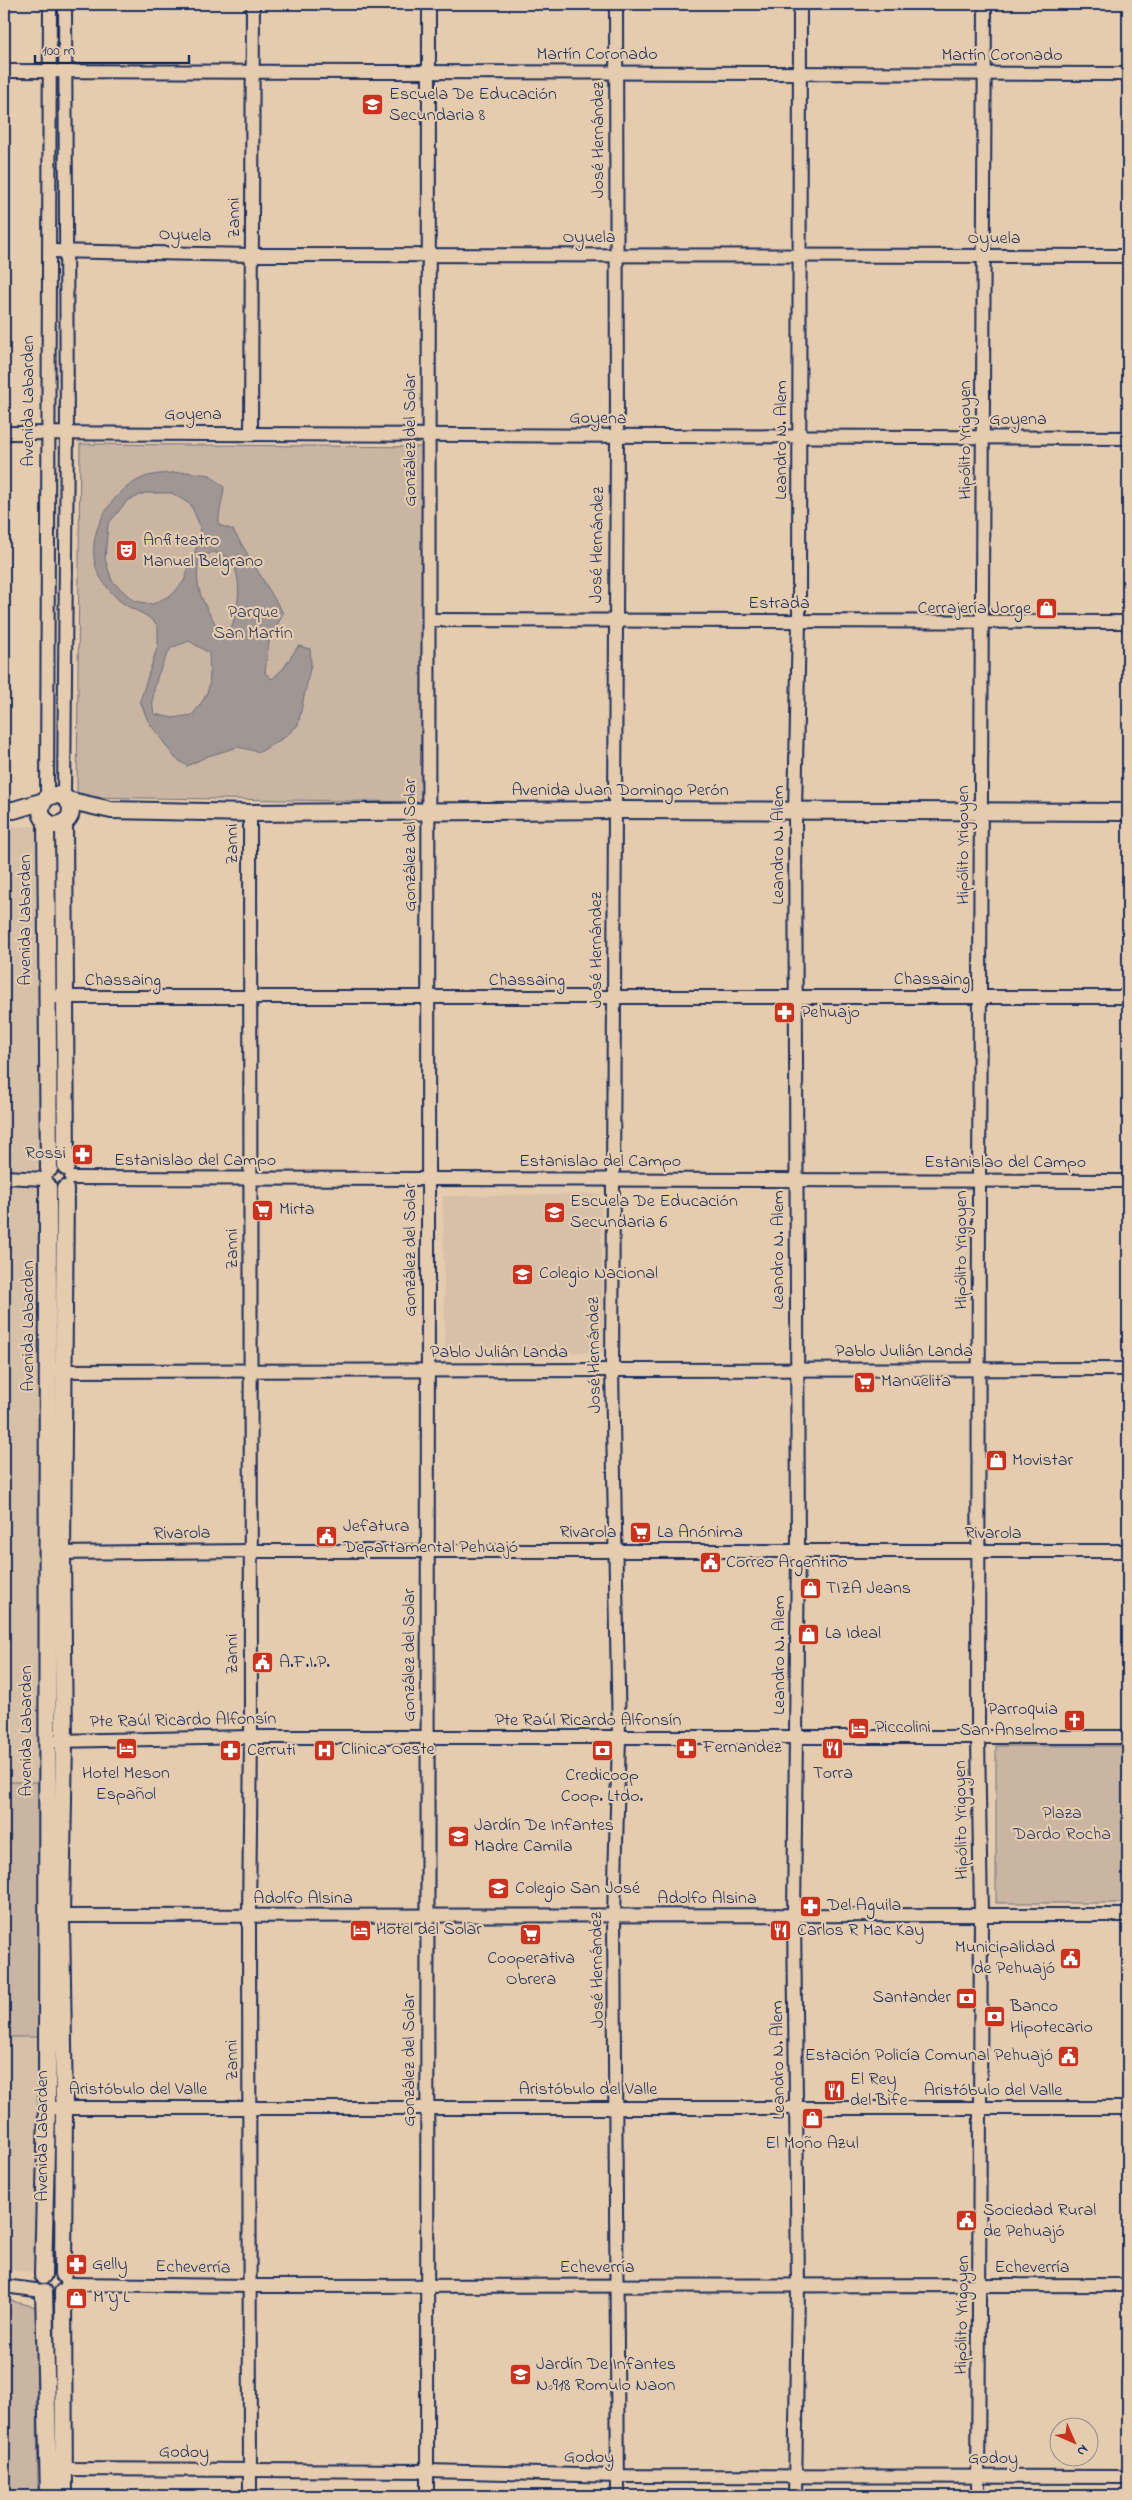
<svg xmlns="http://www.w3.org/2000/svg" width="1132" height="2500" viewBox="0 0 1132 2500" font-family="'Indie Flower',sans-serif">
  <rect width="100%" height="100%" fill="#e6ccae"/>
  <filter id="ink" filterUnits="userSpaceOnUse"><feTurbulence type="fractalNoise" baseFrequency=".02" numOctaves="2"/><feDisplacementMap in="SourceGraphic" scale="10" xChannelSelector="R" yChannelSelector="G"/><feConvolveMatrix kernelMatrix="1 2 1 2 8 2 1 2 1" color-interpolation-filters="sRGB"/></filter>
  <g filter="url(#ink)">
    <!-- built -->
    <g fill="#d7c0a8">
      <path d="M40,826L41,2272L4,2270V827Z"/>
      <path d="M601,1194L603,1352L445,1354L443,1196Z"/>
    </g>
    <!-- green -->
    <g fill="#c9b5a2" stroke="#727280">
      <path d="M80,444L429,447L425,802L77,797Z"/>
      <rect x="996" y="1746" width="132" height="157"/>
      <path d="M6,1782H42L40,2037H4Z"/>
      <path d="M4,2299L36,2307L38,2496H4Z"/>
    </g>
    <!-- water -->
    <path fill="#a09693" stroke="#6b6d7e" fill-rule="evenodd" d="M186,472L210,475L224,487C223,501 218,512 219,525L233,530L283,613L269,642L265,673L272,679L283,669L298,646L310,649L311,664L298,725L285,737L260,752L238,747L208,756L187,766L175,758L148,721L140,701L158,645V626C144,610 133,612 120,601C115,597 109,590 105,584C76,548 107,489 148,476C159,473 174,473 186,472ZM145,493H172L191,505L200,526L198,543L184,581L173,594L153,604L134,601L112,581L105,559L108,524L127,501ZM213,552L231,558C243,583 239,603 231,629L218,628C204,604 192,587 200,558ZM189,641L209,653C210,685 213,690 192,715L173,718L154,714C149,692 160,667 171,648Z"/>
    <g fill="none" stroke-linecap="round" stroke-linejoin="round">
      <defs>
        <g id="minor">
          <path d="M616,4L617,437L612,1370L619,1738L614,1916L618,2496"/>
          <path d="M4,71L1128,74"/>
          <path d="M51,251L252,255L1128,256"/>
          <path d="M4,433L1128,438"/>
          <path d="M251,433L253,4"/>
          <path d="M429,620L1128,622"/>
          <path d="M47,798L50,4"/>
          <path d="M64,798L67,432L65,4"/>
          <path d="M47,997H1128"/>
          <path d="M4,1177L45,1179"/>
          <path d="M71,1178L1128,1181"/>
          <path d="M56,1371L1128,1369"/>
          <path d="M53,1553L250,1551H1128"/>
          <path d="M55,1741L251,1737H1128"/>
          <path d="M53,1916L1128,1915"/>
          <path d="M55,2108H1128"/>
          <path d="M67,2284L251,2286L1128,2285"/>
          <path d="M4,2286L43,2291"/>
          <path d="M56,2469L428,2471L618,2476L1128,2477"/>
          <path d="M250,2496L249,1916L251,1737L250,813"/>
          <path d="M427,2496L429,4"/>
          <path d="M795,2496L798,2285L794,1916L798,1551L795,812L799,621L800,4"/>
          <path d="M978,2496L981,1915L978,1737L979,1181L985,4"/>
        </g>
        <g id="major">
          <circle cx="56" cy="810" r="15"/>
          <path d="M67,800L111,810L250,813L614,810L1128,812"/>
          <path d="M4,810H14L44,801"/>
          <path d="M46,821L49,1169"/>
          <path d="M64,822L66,1167"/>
          <path d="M63,2274L64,2108L61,1917L64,1740L62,1553L65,1189"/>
          <path d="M43,2275L47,2108L48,1187"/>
          <path d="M44,2292L49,2496"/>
          <path d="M63,2292L64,2496"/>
        </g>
      </defs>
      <!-- minor casing -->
      <use href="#minor" stroke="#1b2f5e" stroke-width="16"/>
      <!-- major casing -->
      <use href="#major" stroke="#1b2f5e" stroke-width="20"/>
      <!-- minor -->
      <use href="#minor" stroke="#e6ccae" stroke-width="12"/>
      <!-- major -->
      <use href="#major" stroke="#e6ccae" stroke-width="16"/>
      <defs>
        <path id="rail" d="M4,87V4"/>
      </defs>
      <!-- rail casing -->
      <use href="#rail" stroke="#1b2f5e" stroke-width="5"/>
      <!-- rail -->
      <use href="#rail" stroke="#e6ccae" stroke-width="3" stroke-dasharray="9" stroke-linecap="butt"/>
    </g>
  </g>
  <!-- icons -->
  <defs>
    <symbol id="school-square" viewBox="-11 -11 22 22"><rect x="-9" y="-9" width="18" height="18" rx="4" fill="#c8321e" stroke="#e6ccae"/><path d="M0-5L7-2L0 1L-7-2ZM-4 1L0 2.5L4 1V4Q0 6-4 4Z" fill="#fff"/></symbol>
    <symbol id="theatre-square" viewBox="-11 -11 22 22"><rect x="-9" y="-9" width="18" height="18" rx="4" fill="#c8321e" stroke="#e6ccae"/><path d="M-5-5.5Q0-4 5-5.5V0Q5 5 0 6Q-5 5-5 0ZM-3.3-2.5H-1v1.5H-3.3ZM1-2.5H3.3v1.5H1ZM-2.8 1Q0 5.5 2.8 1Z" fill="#fff"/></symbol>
    <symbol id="shop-square" viewBox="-11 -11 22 22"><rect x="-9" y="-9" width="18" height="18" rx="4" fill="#c8321e" stroke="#e6ccae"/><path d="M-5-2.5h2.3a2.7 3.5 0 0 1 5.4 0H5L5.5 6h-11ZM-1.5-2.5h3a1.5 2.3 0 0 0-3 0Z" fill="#fff"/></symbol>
    <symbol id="pharmacy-square" viewBox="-11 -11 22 22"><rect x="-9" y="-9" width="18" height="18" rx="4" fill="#c8321e" stroke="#e6ccae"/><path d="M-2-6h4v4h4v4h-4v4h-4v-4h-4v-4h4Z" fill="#fff"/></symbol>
    <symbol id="supermarket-square" viewBox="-11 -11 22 22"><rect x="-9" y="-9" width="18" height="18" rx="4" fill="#c8321e" stroke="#e6ccae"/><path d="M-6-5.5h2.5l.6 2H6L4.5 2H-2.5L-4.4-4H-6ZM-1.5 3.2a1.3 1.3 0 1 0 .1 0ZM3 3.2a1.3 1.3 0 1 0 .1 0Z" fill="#fff"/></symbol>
    <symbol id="civic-square" viewBox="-11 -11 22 22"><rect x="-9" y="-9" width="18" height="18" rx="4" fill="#c8321e" stroke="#e6ccae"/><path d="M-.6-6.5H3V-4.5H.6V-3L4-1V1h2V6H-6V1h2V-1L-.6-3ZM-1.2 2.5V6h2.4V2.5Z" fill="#fff"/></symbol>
    <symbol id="church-square" viewBox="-11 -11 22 22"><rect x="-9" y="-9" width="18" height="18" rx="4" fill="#c8321e" stroke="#e6ccae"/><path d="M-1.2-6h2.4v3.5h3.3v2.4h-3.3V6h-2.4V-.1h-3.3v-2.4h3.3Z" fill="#fff"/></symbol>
    <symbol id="hotel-square" viewBox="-11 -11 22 22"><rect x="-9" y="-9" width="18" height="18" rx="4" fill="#c8321e" stroke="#e6ccae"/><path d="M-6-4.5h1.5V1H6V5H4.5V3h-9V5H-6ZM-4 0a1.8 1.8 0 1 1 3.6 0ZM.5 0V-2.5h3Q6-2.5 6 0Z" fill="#fff"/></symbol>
    <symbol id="restaurant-square" viewBox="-11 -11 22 22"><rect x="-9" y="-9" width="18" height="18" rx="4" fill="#c8321e" stroke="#e6ccae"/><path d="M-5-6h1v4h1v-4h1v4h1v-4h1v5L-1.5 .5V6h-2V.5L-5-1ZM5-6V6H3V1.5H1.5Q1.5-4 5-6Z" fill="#fff"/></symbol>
    <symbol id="hospital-square" viewBox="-11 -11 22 22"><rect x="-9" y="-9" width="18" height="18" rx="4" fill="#c8321e" stroke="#e6ccae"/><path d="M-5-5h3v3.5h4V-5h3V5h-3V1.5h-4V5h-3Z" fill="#fff"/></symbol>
    <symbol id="bank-square" viewBox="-11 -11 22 22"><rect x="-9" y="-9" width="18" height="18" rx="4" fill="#c8321e" stroke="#e6ccae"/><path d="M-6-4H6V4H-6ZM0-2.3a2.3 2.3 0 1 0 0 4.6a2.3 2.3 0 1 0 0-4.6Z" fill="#fff"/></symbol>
  </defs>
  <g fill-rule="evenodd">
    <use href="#school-square" x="360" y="92" width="25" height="25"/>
    <use href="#theatre-square" x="114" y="538" width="25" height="25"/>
    <use href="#shop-square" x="1034" y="596" width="25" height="25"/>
    <use href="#pharmacy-square" x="772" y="1000" width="25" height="25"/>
    <use href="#pharmacy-square" x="70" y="1142" width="25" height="25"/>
    <use href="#supermarket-square" x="250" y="1198" width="25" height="25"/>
    <use href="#school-square" x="542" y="1200" width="25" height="25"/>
    <use href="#school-square" x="510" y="1262" width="25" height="25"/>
    <use href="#supermarket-square" x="852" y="1370" width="25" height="25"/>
    <use href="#shop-square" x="984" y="1448" width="25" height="25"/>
    <use href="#supermarket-square" x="628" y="1520" width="25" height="25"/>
    <use href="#civic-square" x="314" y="1524" width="25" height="25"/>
    <use href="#civic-square" x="698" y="1550" width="25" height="25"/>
    <use href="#shop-square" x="798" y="1576" width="25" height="25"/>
    <use href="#shop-square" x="796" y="1622" width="25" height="25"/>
    <use href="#civic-square" x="250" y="1650" width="25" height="25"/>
    <use href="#church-square" x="1062" y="1708" width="25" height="25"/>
    <use href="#hotel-square" x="846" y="1716" width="25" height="25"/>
    <use href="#pharmacy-square" x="674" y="1736" width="25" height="25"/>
    <use href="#hotel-square" x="114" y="1736" width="25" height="25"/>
    <use href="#restaurant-square" x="820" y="1736" width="25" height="25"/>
    <use href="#hospital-square" x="312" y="1738" width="25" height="25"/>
    <use href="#pharmacy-square" x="218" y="1738" width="25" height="25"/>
    <use href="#bank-square" x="590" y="1738" width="25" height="25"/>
    <use href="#school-square" x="446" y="1824" width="25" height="25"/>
    <use href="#school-square" x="486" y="1876" width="25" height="25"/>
    <use href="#pharmacy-square" x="798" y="1894" width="25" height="25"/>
    <use href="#hotel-square" x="348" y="1918" width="25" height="25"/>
    <use href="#restaurant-square" x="768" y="1918" width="25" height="25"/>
    <use href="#supermarket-square" x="518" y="1922" width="25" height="25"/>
    <use href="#civic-square" x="1058" y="1946" width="25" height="25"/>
    <use href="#bank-square" x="954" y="1986" width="25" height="25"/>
    <use href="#bank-square" x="982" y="2004" width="25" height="25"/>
    <use href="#civic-square" x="1056" y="2044" width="25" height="25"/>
    <use href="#restaurant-square" x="822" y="2078" width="25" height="25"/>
    <use href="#shop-square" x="800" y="2106" width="25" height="25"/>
    <use href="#civic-square" x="954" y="2208" width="25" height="25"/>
    <use href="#pharmacy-square" x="64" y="2252" width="25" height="25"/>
    <use href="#shop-square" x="64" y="2286" width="25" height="25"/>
    <use href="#school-square" x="508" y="2362" width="25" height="25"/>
  </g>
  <g text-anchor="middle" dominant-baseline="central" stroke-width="4.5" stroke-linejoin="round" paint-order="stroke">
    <!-- street labels -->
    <g font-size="18" fill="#1b2f5e" stroke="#e6ccae">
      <text x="597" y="55">Martín Coronado</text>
      <text x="1002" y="56">Martín Coronado</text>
      <text transform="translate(599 140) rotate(-90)">José Hernández</text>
      <text transform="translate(235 218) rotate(-90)">Zanni</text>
      <text transform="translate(185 236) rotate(2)">Oyuela</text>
      <text x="589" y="238">Oyuela</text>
      <text x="994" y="239">Oyuela</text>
      <text transform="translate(29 401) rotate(-90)">Avenida Labarden</text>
      <text x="193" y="415">Goyena</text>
      <text transform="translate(598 419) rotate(1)">Goyena</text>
      <text x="1018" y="420">Goyena</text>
      <text transform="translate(411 440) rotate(-90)">González del Solar</text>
      <text transform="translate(782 440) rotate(-90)">Leandro N. Alem</text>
      <text transform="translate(966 440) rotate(-90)">Hipólito Yrigoyen</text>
      <text transform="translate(598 545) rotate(-89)">José Hernández</text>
      <text x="779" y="604">Estrada</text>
      <text x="620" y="791">Avenida Juan Domingo Perón</text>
      <text transform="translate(233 844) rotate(-90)">Zanni</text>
      <text transform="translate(411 845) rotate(-90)">González del Solar</text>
      <text transform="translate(779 845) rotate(-90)">Leandro N. Alem</text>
      <text transform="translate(964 845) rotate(-90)">Hipólito Yrigoyen</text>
      <text transform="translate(26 920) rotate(-90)">Avenida Labarden</text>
      <text transform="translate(597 950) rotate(-90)">José Hernández</text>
      <text x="932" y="980">Chassaing</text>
      <text x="123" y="981">Chassaing</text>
      <text x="527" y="981">Chassaing</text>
      <text x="195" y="1161">Estanislao del Campo</text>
      <text x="600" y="1162">Estanislao del Campo</text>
      <text x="1005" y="1163">Estanislao del Campo</text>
      <text transform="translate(233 1249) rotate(-90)">Zanni</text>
      <text transform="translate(411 1250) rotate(-90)">González del Solar</text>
      <text transform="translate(779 1250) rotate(-90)">Leandro N. Alem</text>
      <text transform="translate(962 1250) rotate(-90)">Hipólito Yrigoyen</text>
      <text transform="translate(29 1326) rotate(-90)">Avenida Labarden</text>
      <text x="904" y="1352">Pablo Julián Landa</text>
      <text x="499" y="1353">Pablo Julián Landa</text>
      <text transform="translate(595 1355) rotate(-91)">José Hernández</text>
      <text x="588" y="1533">Rivarola</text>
      <text transform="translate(182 1534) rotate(-1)">Rivarola</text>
      <text x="993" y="1534">Rivarola</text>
      <text transform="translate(233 1654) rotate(-90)">Zanni</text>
      <text transform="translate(410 1655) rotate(-90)">González del Solar</text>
      <text transform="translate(780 1655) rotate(-90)">Leandro N. Alem</text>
      <text transform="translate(183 1721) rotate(-1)">Pte Raúl Ricardo Alfonsín</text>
      <text x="588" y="1721">Pte Raúl Ricardo Alfonsín</text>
      <text transform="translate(27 1731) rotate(-90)">Avenida Labarden</text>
      <text transform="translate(962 1820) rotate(-91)">Hipólito Yrigoyen</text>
      <text x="303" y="1899">Adolfo Alsina</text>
      <text x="707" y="1899">Adolfo Alsina</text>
      <text transform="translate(598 1970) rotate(-91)">José Hernández</text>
      <text transform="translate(233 2060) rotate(-91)">Zanni</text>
      <text transform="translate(410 2060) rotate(-90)">González del Solar</text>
      <text transform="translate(779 2060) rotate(-91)">Leandro N. Alem</text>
      <text x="138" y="2090">Aristóbulo del Valle</text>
      <text x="588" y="2090">Aristóbulo del Valle</text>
      <text x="993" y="2091">Aristóbulo del Valle</text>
      <text transform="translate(43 2136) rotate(-90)">Avenida Labarden</text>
      <text transform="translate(193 2268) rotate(1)">Echeverría</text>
      <text x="597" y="2268">Echeverría</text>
      <text x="1032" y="2268">Echeverría</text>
      <text transform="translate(963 2315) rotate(-89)">Hipólito Yrigoyen</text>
      <text transform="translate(184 2453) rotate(1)">Godoy</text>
      <text transform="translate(589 2458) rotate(1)">Godoy</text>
      <text x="993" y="2459">Godoy</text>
    </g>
    <!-- poi labels -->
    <g font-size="18" fill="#1b2f5e" stroke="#e6ccae" text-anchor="start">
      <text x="389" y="95">Escuela De Educación<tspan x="389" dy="21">Secundaria 8</tspan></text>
      <text x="143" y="541">Anfiteatro<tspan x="143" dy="21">Manuel Belgrano</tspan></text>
      <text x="1031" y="609" text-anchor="end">Cerrajería Jorge</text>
      <text x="801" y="1013">Pehuajo</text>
      <text x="66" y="1154" text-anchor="end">Rossi</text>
      <text x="570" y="1202">Escuela De Educación<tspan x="570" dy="21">Secundaria 6</tspan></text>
      <text x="279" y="1210">Mirta</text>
      <text x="539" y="1274">Colegio Nacional</text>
      <text x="881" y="1382">Manuelita</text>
      <text x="1012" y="1461">Movistar</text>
      <text x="343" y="1527">Jefatura<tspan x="343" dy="21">Departamental Pehuajó</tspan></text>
      <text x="657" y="1533">La Anónima</text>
      <text x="726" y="1563">Correo Argentino</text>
      <text x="826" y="1589">TIZA Jeans</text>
      <text x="825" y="1634">La Ideal</text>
      <text x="279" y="1663">A.F.I.P.</text>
      <text x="1058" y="1710" text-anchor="end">Parroquia<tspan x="1058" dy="21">San Anselmo</tspan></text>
      <text x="875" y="1728">Piccolini</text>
      <text x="703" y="1748">Fernandez</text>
      <text x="341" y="1750">Clinica Oeste</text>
      <text x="247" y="1751">Cerruti</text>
      <text x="126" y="1774" text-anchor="middle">Hotel Meson<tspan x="126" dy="21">Español</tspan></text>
      <text x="833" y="1774" text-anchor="middle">Torra</text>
      <text x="602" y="1776" text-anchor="middle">Credicoop<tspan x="602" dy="21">Coop. Ltdo.</tspan></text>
      <text x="474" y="1826">Jardín De Infantes<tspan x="474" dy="21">Madre Camila</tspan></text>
      <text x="515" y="1889">Colegio San José</text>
      <text x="827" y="1906">Del Aguila</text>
      <text x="376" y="1930">Hotel del Solar</text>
      <text x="797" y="1931">Carlos R Mac Kay</text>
      <text x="1055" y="1948" text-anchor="end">Municipalidad<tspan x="1055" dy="21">de Pehuajó</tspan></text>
      <text x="531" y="1959" text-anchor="middle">Cooperativa<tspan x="531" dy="21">Obrera</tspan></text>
      <text x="951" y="1998" text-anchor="end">Santander</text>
      <text x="1010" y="2007">Banco<tspan x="1010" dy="21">Hipotecario</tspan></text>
      <text x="1053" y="2056" text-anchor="end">Estación Policía Comunal Pehuajó</text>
      <text x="850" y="2080">El Rey<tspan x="850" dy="21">del Bife</tspan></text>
      <text x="812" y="2144" text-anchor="middle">El Moño Azul</text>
      <text x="983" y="2211">Sociedad Rural<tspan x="983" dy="21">de Pehuajó</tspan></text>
      <text x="92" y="2265">Gelly</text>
      <text x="93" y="2298">M y L</text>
      <text x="536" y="2365">Jardín De Infantes<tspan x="536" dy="21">Nº918 Romulo Naon</tspan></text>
    </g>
    <!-- park labels -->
    <g font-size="18" fill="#2c3c65" stroke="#e6ccae">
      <text x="253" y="613">Parque<tspan x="253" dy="21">San Martín</tspan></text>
      <text x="1062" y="1814">Plaza<tspan x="1062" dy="21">Dardo Rocha</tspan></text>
    </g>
  </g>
  <!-- margin -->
  <rect width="1132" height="2500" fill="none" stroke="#e6ccae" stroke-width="20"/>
  <rect x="10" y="10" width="1112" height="2480" fill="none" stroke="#1b2f5e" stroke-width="2" filter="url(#ink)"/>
  <!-- north arrow -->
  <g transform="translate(1074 2442) rotate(135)"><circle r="24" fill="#e6ccae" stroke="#958d8e"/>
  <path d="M0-4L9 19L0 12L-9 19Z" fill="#c8321e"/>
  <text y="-8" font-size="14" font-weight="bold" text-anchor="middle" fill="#1b2f5e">N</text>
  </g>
  <!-- scale -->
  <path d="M35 55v8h154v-8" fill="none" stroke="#1b2f5e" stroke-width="2.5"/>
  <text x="42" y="55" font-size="15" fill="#1b2f5e" stroke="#e6ccae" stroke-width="4" paint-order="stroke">100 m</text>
</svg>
